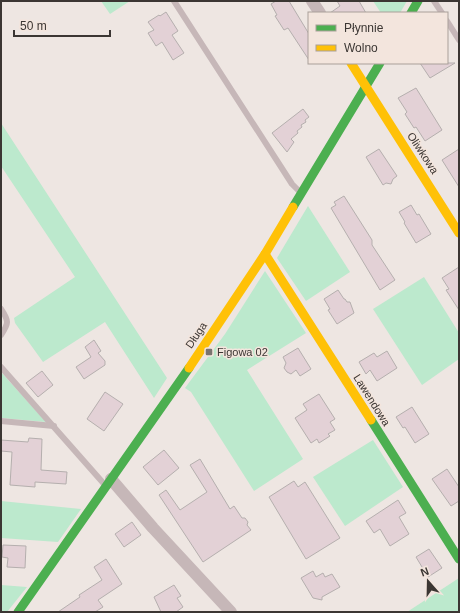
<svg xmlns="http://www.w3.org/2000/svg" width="460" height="613" viewBox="0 0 460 613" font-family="Arial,sans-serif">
  <rect width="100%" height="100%" fill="#eee6e2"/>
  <!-- green -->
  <g fill="#bce9cd">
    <path d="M101,1H130L110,14Z"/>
    <path d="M373,1H407L400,13H381Z"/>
    <path d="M1,123L167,378L154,398L105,322L43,362L15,323L14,318L75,277L1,166Z"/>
    <path d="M308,206L350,272L306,301L277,258Z"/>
    <path d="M265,271L306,333L247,370L303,459L254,491L191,392L185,388L225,334Z"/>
    <path d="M424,277L459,333V359L422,385L373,309Z"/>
    <path d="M1,372L46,422L1,418Z"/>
    <path d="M373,440L403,487L345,526L313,477Z"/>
    <path d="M1,501L81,509L58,542L1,538Z"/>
    <path d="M459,578V612H407Z"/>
    <path d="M1,585L27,587L7,612H1Z"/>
  </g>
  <!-- building -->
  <g fill="#e3d1d6" stroke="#b5afae">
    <path d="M276,1H289L309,34V60L288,28L284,30L275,16L277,15L271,4Z"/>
    <path d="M337,1H359L366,13H330L340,6Z"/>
    <path d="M166,12L178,31L172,35L184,53L173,60L162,42L156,46L148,33L154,30L148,22L159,15L160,16Z"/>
    <path d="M420,63H455L430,78Z"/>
    <path d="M416,88L442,130L425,141L416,127L414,128L405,114L407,112L398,98Z"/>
    <path d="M303,109L309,117L305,120L306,122L301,125L302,127L297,131L298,133L291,139L294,142L287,152L272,133Z"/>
    <path d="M379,149L397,176L393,179L391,184L386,183L383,185L366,157Z"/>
    <path d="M459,149V187L442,160Z"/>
    <path d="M344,196L372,240V245L395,280L380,290L331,208L336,205L334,202Z"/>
    <path d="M411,205L417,215L419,214L431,234L416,243L404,223L405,222L399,212Z"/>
    <path d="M459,267V310L446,290L449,289L442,278Z"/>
    <path d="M338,290L344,299H345L347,302H350L354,313L337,324L328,310L330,309L324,299Z"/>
    <path d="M94,340L101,351L98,353L105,361V365L84,379L76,367L91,357L85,347Z"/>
    <path d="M298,348L311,369L300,376L296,370L291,374L287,372L284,368L286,363L283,357Z"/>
    <path d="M387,351L397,368L377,381L370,370L366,374L359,362L374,353L377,357Z"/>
    <path d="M42,371L53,385L38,397L26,383Z"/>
    <path d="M105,392L123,404L104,431L87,419Z"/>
    <path d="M319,394L335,419L330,422L335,430L328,434L330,436L319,443L317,439L311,443L295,418L307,410L303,404Z"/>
    <path d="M412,407L429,434L415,443L405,427L403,428L396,417Z"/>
    <path d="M29,438L42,439L41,470L67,472L66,484L35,482V487L10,485L12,452L1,451V440L28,442Z"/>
    <path d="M164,450L179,468L158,485L143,467Z"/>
    <path d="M200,459L230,509L234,506L242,518H245L248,522L247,525L251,530L203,562L159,495L166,490L180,510L207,492L190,465Z"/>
    <path d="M447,469L459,487V501L451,506L432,479Z"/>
    <path d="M294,481L298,487L305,482L340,538L306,559L269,497Z"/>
    <path d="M398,500L406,513L399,517L409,534L390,546L380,529L374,533L366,521Z"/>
    <path d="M132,522L141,535L124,547L115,534Z"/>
    <path d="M3,545L26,546L25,568L7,567L8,558L2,557Z"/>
    <path d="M429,549L442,568L428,577L416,557Z"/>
    <path d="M106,559L122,584L98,600L103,607L95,612H58L80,597L79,595L102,580L94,567Z"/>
    <path d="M313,571L316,577L323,573L325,577L332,574L340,587L322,597V600L313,598L301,578Z"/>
    <path d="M174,585L181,596L177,598L183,607L176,612H161L154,597Z"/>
  </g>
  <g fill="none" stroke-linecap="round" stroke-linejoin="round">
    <!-- lane -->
    <g stroke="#c6b7b8" stroke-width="6">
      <path d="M174,1L292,184L301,193"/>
      <path d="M434,1L442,13"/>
      <path d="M447,21L459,40"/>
      <path d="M1,309C9,321 9,323 1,335"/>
      <path d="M1,367L105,485"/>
      <path d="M1,421L54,426"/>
    </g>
    <!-- street -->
    <g stroke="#c6b7b8" stroke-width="12">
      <path d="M312,1L320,13"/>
      <path d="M111,479L153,528L231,612"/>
    </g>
    <!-- fast -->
    <g stroke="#4caf50" stroke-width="9">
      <path d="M411,13L418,1"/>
      <path d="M293,207L380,63"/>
      <path d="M371,420L459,559"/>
      <path d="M18,612L189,368"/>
    </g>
    <!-- slow -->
    <g stroke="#ffc107" stroke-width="9">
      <path d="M351,63L459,233"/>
      <path d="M265,254L371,420"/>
      <path d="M189,368L265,254L293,207"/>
    </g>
  </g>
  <!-- markers -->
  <rect fill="#7a7470" stroke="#f3e5dd" stroke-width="1.5" x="205" y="348" width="8" height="8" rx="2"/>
  <g text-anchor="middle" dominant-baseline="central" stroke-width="3" stroke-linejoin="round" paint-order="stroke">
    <!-- street labels -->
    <g font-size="11" fill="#3b3633" stroke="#f3e5dd">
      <text transform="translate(423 153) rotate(57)">Oliwkowa</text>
      <text transform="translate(196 335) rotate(-56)">Długa</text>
      <text transform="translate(372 400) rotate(58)">Lawendowa</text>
    </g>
    <!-- poi labels -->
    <g font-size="11" fill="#3b3633" stroke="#f3e5dd" text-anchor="start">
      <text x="217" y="352">Figowa 02</text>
    </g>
  </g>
  <!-- border -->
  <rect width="460" height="613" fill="none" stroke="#3b3633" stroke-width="4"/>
  <!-- legend -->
  <rect x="308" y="12" width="140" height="52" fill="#f3e5dd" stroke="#a99f99"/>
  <rect x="316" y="25" width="20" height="6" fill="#4caf50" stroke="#a99f99"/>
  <text x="344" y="32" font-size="12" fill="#3b3633">Płynnie</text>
  <rect x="316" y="45" width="20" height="6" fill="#ffc107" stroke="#a99f99"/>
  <text x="344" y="52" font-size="12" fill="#3b3633">Wolno</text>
  <!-- north arrow -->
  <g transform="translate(428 581) rotate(340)" stroke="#f3e5dd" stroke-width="3" paint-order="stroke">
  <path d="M0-3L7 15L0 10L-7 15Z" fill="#3b3633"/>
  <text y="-6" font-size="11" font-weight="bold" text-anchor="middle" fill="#3b3633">N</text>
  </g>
  <!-- scale -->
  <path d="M14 30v6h96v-6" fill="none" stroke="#3b3633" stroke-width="2"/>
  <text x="20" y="30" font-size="12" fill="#3b3633" stroke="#f3e5dd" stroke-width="3" paint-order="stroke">50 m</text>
</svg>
